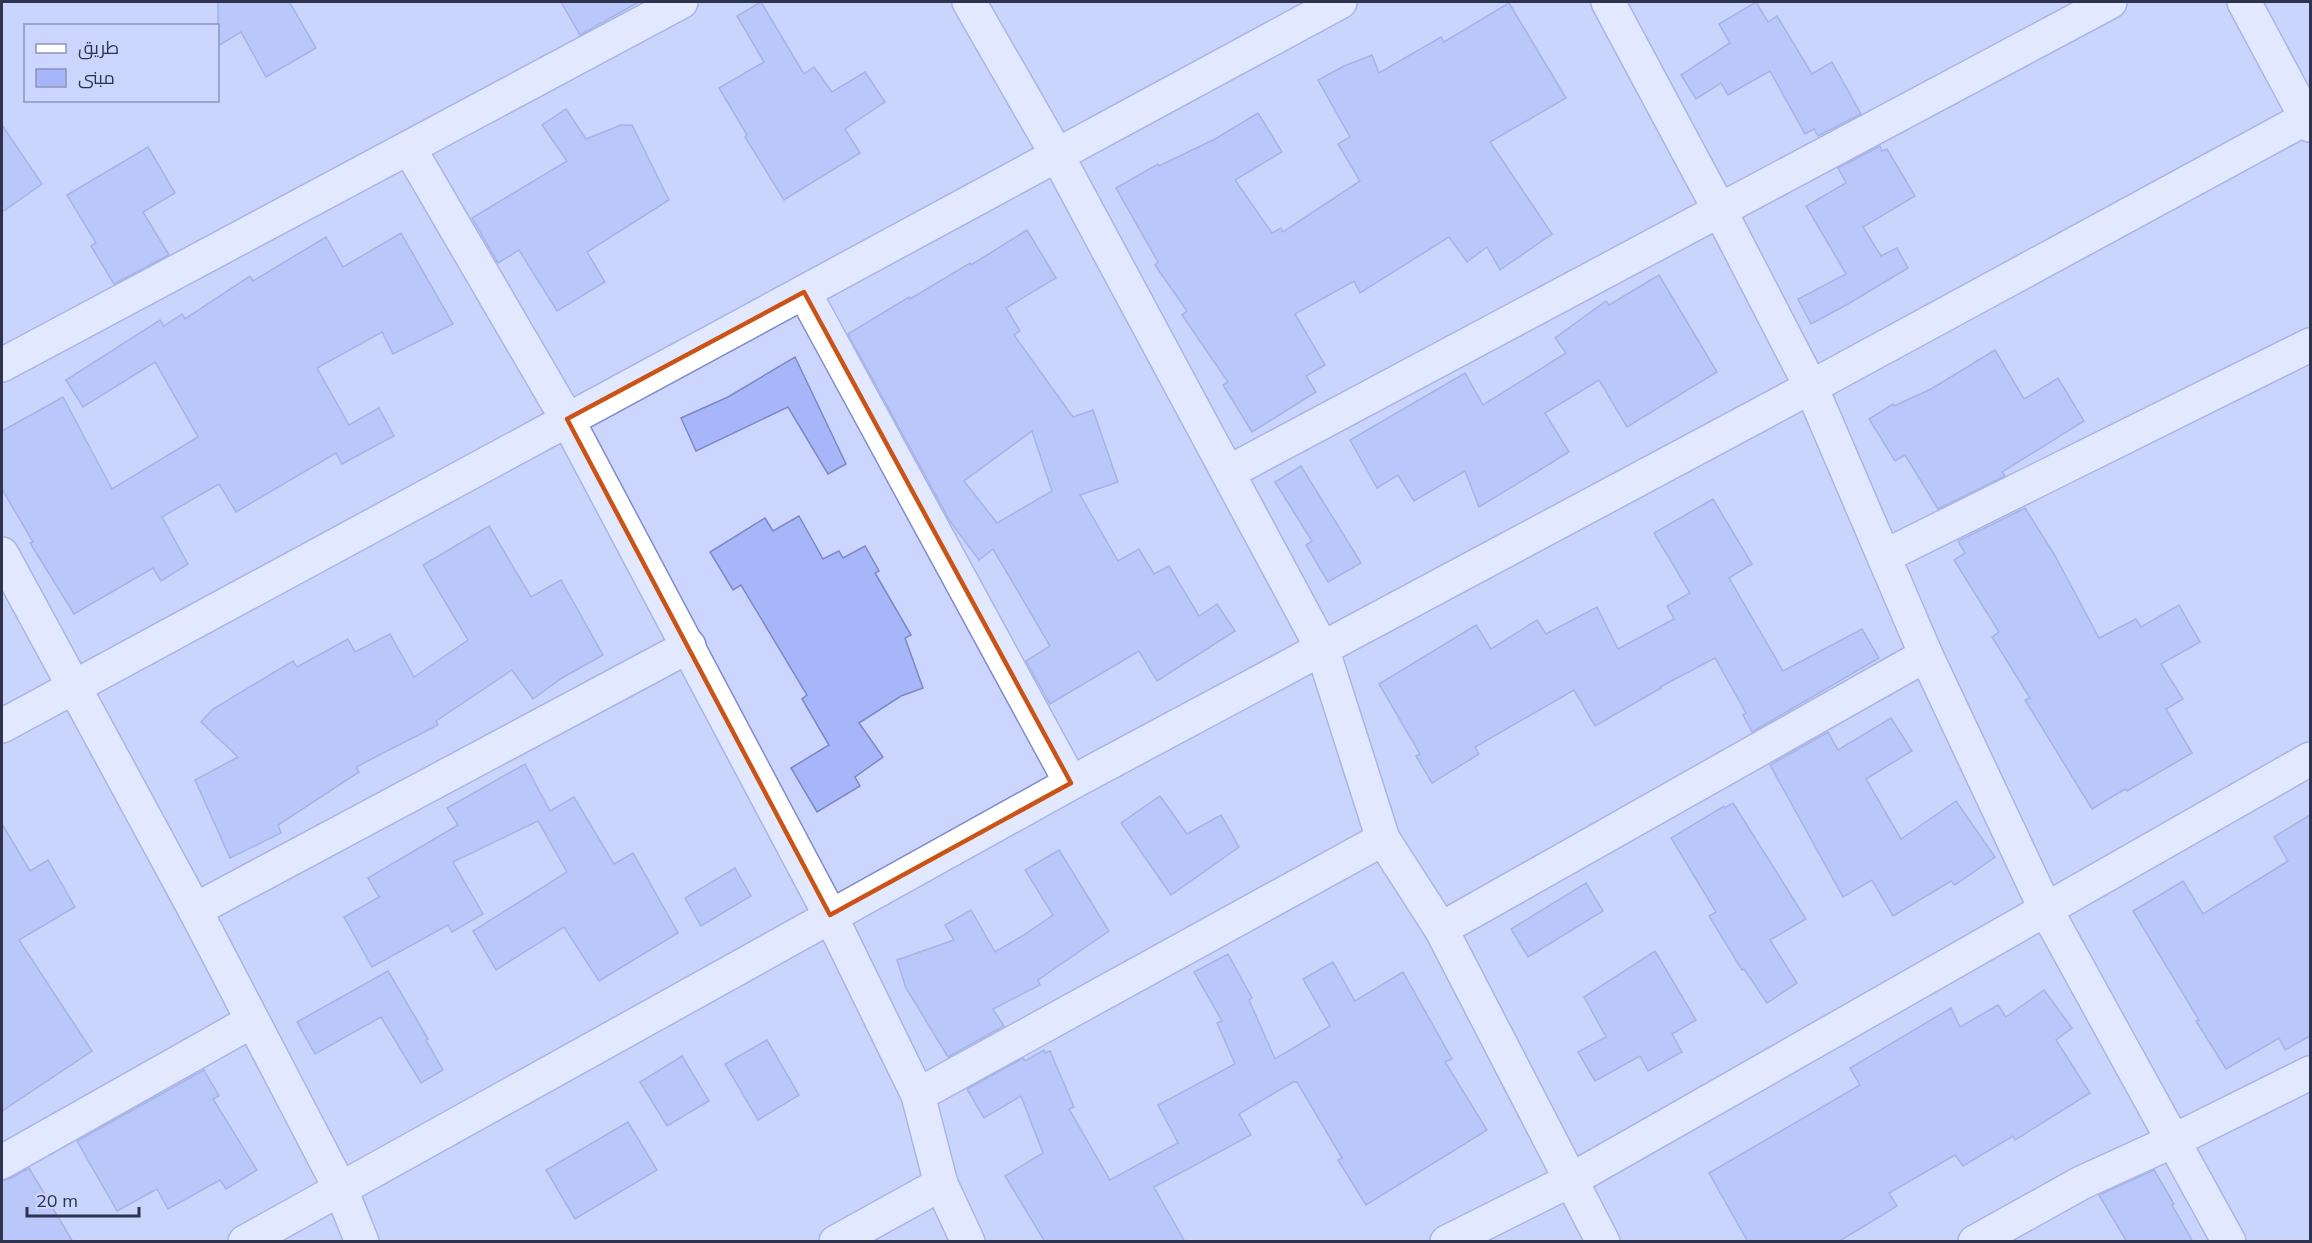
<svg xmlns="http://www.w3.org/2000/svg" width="2312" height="1243" viewBox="0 0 2312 1243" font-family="Mulish,Cairo,sans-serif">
  <rect width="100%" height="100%" fill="#cbd5fe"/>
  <!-- building -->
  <g fill="#a7b6f8" stroke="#7c88c7" stroke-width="1.5" fill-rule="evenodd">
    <path d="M218,2H293L290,3L316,48L266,77L241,32L218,46Z"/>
    <path d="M561,2H639L580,35Z"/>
    <path d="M761,2L804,74L814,67L832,92L865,72L885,102L845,129L860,153L784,200L745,137L747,135L719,88L764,62L737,16Z"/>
    <path d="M1756,2L1768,22L1777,16L1812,74L1832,62L1861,114L1818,136L1814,129L1805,134L1770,71L1728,95L1721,83L1696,99L1681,75L1730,43L1719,24Z"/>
    <path d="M1509,3L1566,98L1490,142L1552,234L1500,270L1487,247L1467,262L1449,237L1360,293L1354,281L1295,314L1325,365L1306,376L1316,392L1252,432L1223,385L1228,382L1182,315L1187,311L1155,265L1158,262L1116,188L1158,164L1159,166L1215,139L1258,113L1282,152L1235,180L1272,233L1281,228L1283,232L1360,181L1338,144L1350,137L1318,80L1344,66L1372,55L1379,73L1441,37L1444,42Z"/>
    <path d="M566,109L586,139L621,125H632L669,200L587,252L605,282L557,311L519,250L498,263L472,218L567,161L542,125Z"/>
    <path d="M2,125L42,184L2,212Z"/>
    <path d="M1880,146L1882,151L1887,149L1915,196L1863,227L1881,256L1897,248L1908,268L1848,304L1811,324L1798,299L1846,274L1806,206L1846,183L1838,168Z"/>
    <path d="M148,147L175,193L143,212L169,255L114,284L91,246L96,243L67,195Z"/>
    <path d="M1027,230L1056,278L1006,308L1020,331L1014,335L1073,417L1093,410L1118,482L1080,495L1118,561L1139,549L1154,574L1169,566L1199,616L1217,604L1235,631L1157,681L1139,651L1050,704L1026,661L1050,646L993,549L979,560L950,521L848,334L909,297L910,299L970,263L971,265ZM1032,431L1052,491L997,523L964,481Z"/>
    <path d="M401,233L453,324L393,354L382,332L317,368L349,425L379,408L394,436L342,464L336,453L236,512L219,484L162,517L188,564L161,581L153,568L74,614L30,543L33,542L2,489V431L63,397L112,489L198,437L155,362L83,407L66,380L160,320L164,326L182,314L185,319L250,276L253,281L326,237L343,267Z"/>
    <path d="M1659,275L1717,372L1627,427L1599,380L1545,413L1569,452L1479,507L1465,471L1414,501L1398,475L1377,488L1350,440L1465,373L1483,405L1566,353L1555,338L1606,301L1609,305Z"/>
    <path d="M1995,350L2024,399L2058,378L2084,421L2002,472L2005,476L1938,509L1905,455L1895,461L1869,419L1893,404L1894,406L1931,389Z"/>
    <path d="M795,357L846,464L828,474L788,407L696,451L681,418L728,397Z"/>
    <path d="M1301,466L1361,563L1328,582L1306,545L1312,541L1275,482Z"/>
    <path d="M1713,499L1752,564L1729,578L1783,671L1862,629L1879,658L1752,732L1743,715L1746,713L1715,658L1660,687L1661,688L1595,726L1574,690L1475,747L1479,754L1432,783L1416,756L1420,754L1379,684L1476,625L1491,649L1537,620L1546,634L1597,607L1618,649L1674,619L1667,606L1690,593L1654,533Z"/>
    <path d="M2025,508L2054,554L2099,638L2136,619L2141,627L2179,605L2200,642L2161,664L2183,699L2166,709L2192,753L2127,791L2125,789L2092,809L2025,700L2030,698L1992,637L1999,632L1954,560L1965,553L1958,541Z"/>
    <path d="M799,516L823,559L839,551L843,558L865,546L879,571L875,573L911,635L905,638L923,688L901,696L859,723L883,757L855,777L860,786L817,812L791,768L829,745L802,699L807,695L741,585L733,590L710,552L765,518L773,531Z"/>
    <path d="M489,526L531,597L561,580L603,655L562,678L533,699L512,670L436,721L438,725L356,767L359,772L278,825L281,833L230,858L195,780L238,757L201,722L213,709L293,661L297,667L348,639L355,652L390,634L414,677L468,640L423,565Z"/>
    <path d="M1891,718L1912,751L1866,779L1901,839L1956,801L1995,857L1955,885L1951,881L1893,916L1872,880L1843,897L1770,765L1828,732L1838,750Z"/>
    <path d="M525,764L550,811L574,797L614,864L633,853L678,933L599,981L564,927L496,970L473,931L567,872L538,821L453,862L483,914L452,932L448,925L372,967L344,917L381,896L379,897L368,878L458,825L447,808Z"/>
    <path d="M1160,796L1187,834L1221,815L1239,847L1171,895L1121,823Z"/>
    <path d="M1733,803L1806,919L1770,940L1797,983L1767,1003L1744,969L1742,970L1709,916L1716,912L1671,838L1724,806L1725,808Z"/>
    <path d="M2310,815V1036L2285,1050L2279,1038L2226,1069L2196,1021L2199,1020L2133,911L2183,881L2203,914L2288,861L2274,837Z"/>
    <path d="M2,824L30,871L48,860L75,907L19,940L92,1051L2,1111Z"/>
    <path d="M1059,850L1109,931L1038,980L1040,985L993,1009L1004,1026L948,1057L906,988L897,960L954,940L945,925L971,910L995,952L1022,936L1053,915L1025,870Z"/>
    <path d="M735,868L751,896L701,926L685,898Z"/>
    <path d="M1586,883L1603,911L1528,957L1511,929Z"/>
    <path d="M1655,951L1696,1020L1672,1034L1682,1052L1648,1071L1640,1056L1595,1081L1578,1052L1606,1037L1584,997Z"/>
    <path d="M1228,954L1252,998L1249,1000L1275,1059L1330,1026L1303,979L1333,962L1355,1001L1403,972L1452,1059L1445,1062L1487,1130L1366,1205L1338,1160L1342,1158L1297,1082H1293L1239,1114L1251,1135L1154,1187L1185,1242H1045L1005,1176L1043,1153L1021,1096L984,1118L967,1089L1023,1058L1025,1061L1044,1050L1045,1053L1050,1051L1074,1107L1069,1109L1110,1180L1178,1143L1158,1105L1235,1064L1217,1023L1222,1021L1194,972Z"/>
    <path d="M388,971L428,1039L426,1040L443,1070L421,1083L381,1017L315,1054L297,1022Z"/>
    <path d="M2044,990L2072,1028L2056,1040L2090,1093L2015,1140L2013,1136L1963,1166L1955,1155L1889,1193L1897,1206L1838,1242H1748L1709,1173L1860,1085L1850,1068L1951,1008L1960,1027L1998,1005L2006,1017Z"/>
    <path d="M767,1040L799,1095L758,1120L725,1064Z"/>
    <path d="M682,1056L709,1101L667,1126L640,1082Z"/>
    <path d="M204,1070L219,1096L213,1099L257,1170L226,1189L220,1180L168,1209L157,1189L117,1211L77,1141Z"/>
    <path d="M628,1122L657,1170L575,1219L546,1170Z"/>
    <path d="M29,1168L73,1242H2V1181L11,1178Z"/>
    <path d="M2154,1170L2174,1204L2172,1205L2193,1242H2127L2099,1195Z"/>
  </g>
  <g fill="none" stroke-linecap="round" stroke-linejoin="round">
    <defs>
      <g id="minor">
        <path d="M969,2L1057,155L1322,648L1383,839L1441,929L1603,1242"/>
        <path d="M1608,2L1719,209L1811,387L1926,655L2045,908L2229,1242"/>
        <path d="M2244,2L2310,125"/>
        <path d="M409,148L567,419L830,915L918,1095L941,1184L968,1242"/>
        <path d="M804,292L1071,783"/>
        <path d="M2,365L681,2"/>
        <path d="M1229,472L2110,2"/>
        <path d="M2,554L195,910L341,1190L362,1242"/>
        <path d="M1885,556L2310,345"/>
        <path d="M2,726L1340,2"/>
        <path d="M195,910L689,646"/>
        <path d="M1441,929L1926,655"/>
        <path d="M918,1095L1383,839"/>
        <path d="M2,1162L252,1021"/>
        <path d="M245,1242L1071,783L1811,387L2310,116"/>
        <path d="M836,1242L941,1184"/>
        <path d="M1447,1242L1571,1180L2310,759"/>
        <path d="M1975,1242L2081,1183L2173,1141L2310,1073"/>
      </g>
    </defs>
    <!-- minor casing -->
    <use href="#minor" stroke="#808dcd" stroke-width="36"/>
    <!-- minor -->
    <use href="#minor" stroke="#fff" stroke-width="33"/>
  </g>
  <!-- marked area -->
  <path d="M0 0H2312V1243H0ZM804,292L1071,783L830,915L567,419Z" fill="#cbd5fe" fill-opacity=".55" fill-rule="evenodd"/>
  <path fill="none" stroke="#cc5316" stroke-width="4.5" stroke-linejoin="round" d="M804,292L1071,783L830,915L567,419Z"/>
  <!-- border -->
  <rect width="2312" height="1243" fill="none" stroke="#2e334e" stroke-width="6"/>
  <!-- legend -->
  <rect x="24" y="24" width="195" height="78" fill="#cbd5fe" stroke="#8c94b8" stroke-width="1.5"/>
  <rect x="36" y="44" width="30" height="9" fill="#ffffff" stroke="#8c94b8" stroke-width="1.5"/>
  <text x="78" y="54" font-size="18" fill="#2e334e">طريق</text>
  <rect x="36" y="69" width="30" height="18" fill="#a7b6f8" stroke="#8c94b8" stroke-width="1.5"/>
  <text x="78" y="84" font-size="18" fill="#2e334e">مبنى</text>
  <!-- scale -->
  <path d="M27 1207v9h112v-9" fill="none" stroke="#2e334e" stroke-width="3"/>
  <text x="36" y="1207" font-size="18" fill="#2e334e" stroke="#cbd5fe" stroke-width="4.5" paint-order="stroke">20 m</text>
</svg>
